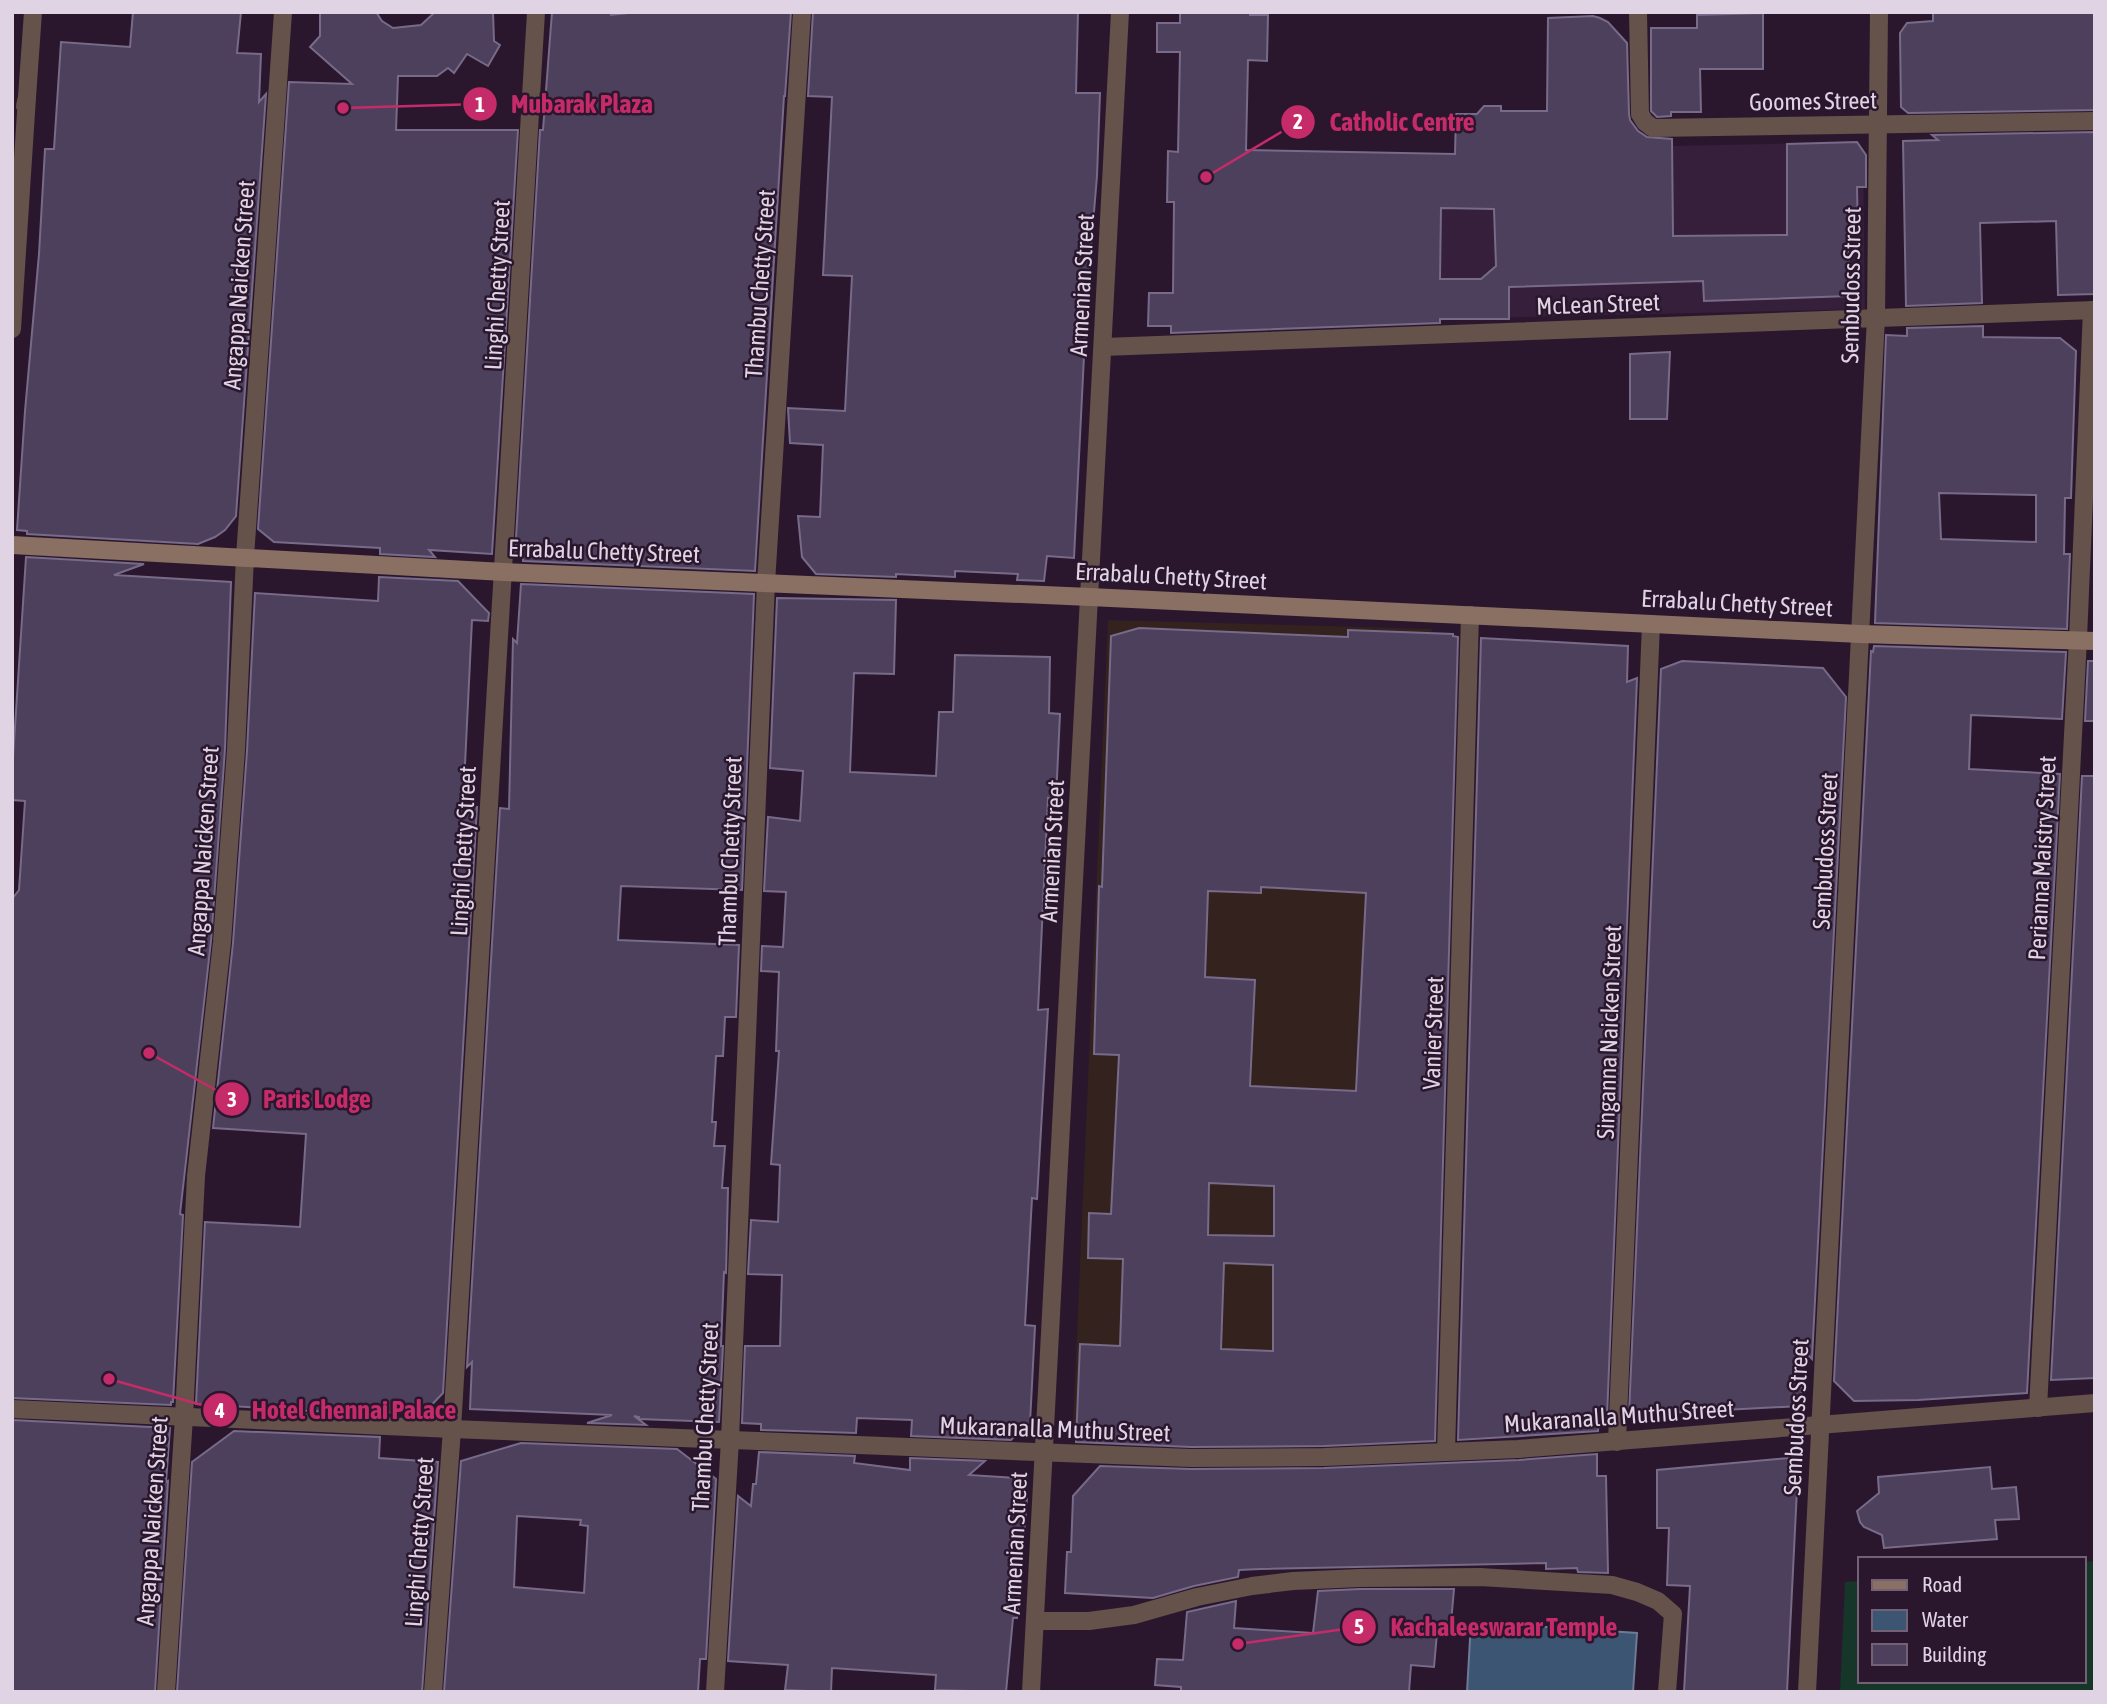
<svg xmlns="http://www.w3.org/2000/svg" width="2107" height="1704" viewBox="0 0 2107 1704" font-family="'Asap Condensed',sans-serif">
  <rect width="100%" height="100%" fill="#2a172e"/>
  <!-- commercial -->
  <path fill="#34221e" d="M1108,620L1432,629L1411,1415L1073,1426Z"/>
  <!-- built -->
  <path fill="#351f3b" d="M1484,106H1501V129L1622,112L1642,132L1672,146L1857,142L1863,151L1865,309L1440,319L1441,208H1453L1456,114H1476Z"/>
  <!-- green -->
  <path fill="#153629" d="M2095,1561V1692H1840L1845,1582L1860,1581V1681H2084V1562Z"/>
  <!-- water -->
  <path fill="#3c5573" stroke="#6d7b95" stroke-width="2" d="M1471,1622L1637,1633L1633,1692H1467Z"/>
  <!-- building -->
  <g fill="#4d405c" stroke="#786a89" stroke-width="2" fill-rule="evenodd">
    <path d="M133,12H241L237,53L261,54L259,102L266,94L236,516L225,530L215,537L198,544L27,534V531L17,530L25,411L39,254L45,149H54L61,42L130,47Z"/>
    <path d="M320,12H376L382,21L393,28L421,25L435,12H493L494,41L500,45L488,66L467,54L454,73L448,68L437,76H398L396,130H518L492,554L429,550L435,557L380,554V548L274,542L258,529L289,82L352,84L310,47L320,36Z"/>
    <path d="M552,12H611V15L638,12H791L785,96H784L755,571L523,561V555H515L540,130H543Z"/>
    <path d="M813,12H1078L1076,93H1100L1097,176L1087,295L1074,558L1047,556L1044,581L1017,580L1018,574L955,571V577L896,574V577L816,574L802,557L798,516L820,517L823,445L790,443L788,408L845,411L852,276L823,275L832,97L808,96Z"/>
    <path d="M1180,12H1250V15H1268L1267,61L1248,60L1246,150L1455,154L1456,114H1477L1484,106H1501V111H1547L1548,18L1593,16L1600,18L1608,22L1627,43L1629,114L1630,120L1638,131L1647,137L1672,139L1673,236L1787,235V144L1857,142L1866,155V187H1857L1858,234H1848L1849,296L1704,301L1703,281L1509,287V319H1440V323L1171,333V326H1148L1149,293H1173L1174,202H1167L1168,151L1178,152L1180,52H1157V23H1180ZM1441,208L1494,209L1496,266L1481,279H1440Z"/>
    <path d="M1933,12H2095V110L1908,113L1901,107L1900,33L1907,23L1933,21Z"/>
    <path d="M1763,13V69H1700L1701,112H1671V116L1657,117L1651,111V28H1697V15Z"/>
    <path d="M2095,132V294L2058,295L2056,221L1980,223L1982,303L1906,306L1903,141L1938,140L1932,135Z"/>
    <path d="M1983,326V337L2060,338L2076,351L2071,498H2065L2064,554H2070L2067,629L1875,623L1886,335L1907,336V328ZM1939,493L2036,495V542L1941,539Z"/>
    <path d="M1670,352L1667,419H1630V354Z"/>
    <path d="M26,557L144,564L114,575L231,582L225,749L211,941L180,1214L183,1215L173,1402H171V1405L12,1398V899L19,890L25,801L12,800V773Z"/>
    <path d="M379,577L458,581L489,613L488,621L472,620L463,806L477,807L443,1393L423,1414L381,1412V1414L263,1409L265,1408L196,1404L205,1222L300,1227L306,1134L213,1128L233,943L247,751L255,593L378,601Z"/>
    <path d="M521,584L754,594L742,890L621,886L618,940L739,945L736,1017H725L723,1056H716L712,1122H716L714,1146H725L722,1188H728L726,1273L724,1272L721,1346H723L719,1422L639,1419V1417L634,1416L646,1425L587,1423L612,1415L470,1409L472,1362L467,1367L500,808L509,809L513,639L517,643Z"/>
    <path d="M777,598L896,600L894,674L854,673L850,772L936,776L939,712H953L955,655L1050,657L1049,713L1060,714L1056,799L1048,798L1038,1010L1048,1009L1037,1199L1032,1198L1025,1325L1035,1326L1030,1423L1011,1440L911,1436L912,1420L857,1418L856,1433L761,1430V1424L742,1423L745,1346H780L782,1275L748,1274L751,1220L778,1222L780,1165L771,1164L779,1051H776L779,972L761,971L762,946L783,947L786,892L764,891L768,817L800,821L803,771L770,768Z"/>
    <path d="M1139,628L1348,637V630L1453,634V636L1458,637L1435,1441L1324,1446L1191,1447L1076,1442L1080,1344L1120,1346L1123,1259L1088,1258L1089,1213L1111,1214L1119,1055L1094,1054L1099,886L1102,887L1111,636ZM1261,887L1366,893L1356,1091L1250,1086L1255,980L1205,977L1208,891L1261,893ZM1209,1183L1274,1186V1236L1208,1235ZM1224,1263L1273,1265V1351L1221,1349Z"/>
    <path d="M1481,638L1628,646L1627,682L1637,678L1607,1417H1599L1598,1431L1458,1440Z"/>
    <path d="M1874,646L2066,652L2062,719L1971,715L1969,769L2060,774L2027,1393L1918,1400L1854,1401L1834,1381L1871,651L1873,652Z"/>
    <path d="M1682,661L1823,668L1846,697L1812,1359L1804,1351L1801,1406L1629,1415L1661,669Z"/>
    <path d="M2088,661H2095V721H2085Z"/>
    <path d="M2082,776H2095V1378L2051,1380Z"/>
    <path d="M12,1420L170,1428L166,1482L168,1481L155,1692H12Z"/>
    <path d="M234,1431L380,1437L379,1458L438,1462L422,1692H177L192,1462Z"/>
    <path d="M521,1443L677,1449L716,1479L706,1659H700L698,1692H444L461,1461ZM517,1516L581,1520L580,1525L588,1526L584,1593L514,1587Z"/>
    <path d="M759,1452L855,1456L854,1463L910,1470V1458L985,1461L969,1475L1016,1478V1484L1023,1485L1021,1497L1027,1498L1017,1618H1013L1006,1692L935,1690L936,1675L832,1668L831,1692L785,1690L788,1665L728,1661L738,1496L751,1506L753,1484H756Z"/>
    <path d="M1597,1454V1476H1606L1608,1573L1578,1572L1577,1568L1546,1569V1563L1261,1569L1239,1570L1238,1577L1194,1586L1153,1598L1065,1593L1067,1552H1071L1073,1496L1100,1466L1191,1469L1324,1468L1519,1460Z"/>
    <path d="M1788,1458L1798,1469L1787,1692H1684L1690,1586L1667,1585L1669,1528H1657V1470Z"/>
    <path d="M1990,1467L1992,1489L2016,1487L2019,1519L1995,1520L1997,1539L1884,1548L1882,1535L1864,1527L1860,1522L1857,1511L1879,1493L1878,1477Z"/>
    <path d="M1360,1589H1454L1450,1634L1437,1633L1434,1667L1411,1665L1409,1692H1181V1687L1155,1685L1157,1659L1183,1660L1187,1612L1236,1601L1234,1628L1313,1633L1318,1591Z"/>
  </g>
  <g fill="none" stroke-linecap="round" stroke-linejoin="round">
    <!-- street -->
    <g stroke="#64524b" stroke-width="18">
      <path d="M1638,12L1640,114L1645,122L1653,128L2095,121"/>
      <path d="M25,106L27,97L33,12"/>
      <path d="M12,329L27,97"/>
      <path d="M1103,347L2095,310"/>
      <path d="M2038,1408L2078,639L2092,310"/>
      <path d="M12,1409L452,1429L1191,1458L1324,1457L1518,1449L2095,1403"/>
      <path d="M1617,1442L1651,624"/>
      <path d="M1446,1452L1470,615"/>
      <path d="M1035,1621H1089L1134,1615L1197,1597L1252,1586L1293,1581L1360,1578L1480,1577L1612,1585L1637,1592L1658,1601L1673,1614L1667,1692"/>
      <path d="M166,1692L184,1417L196,1176L222,942L236,750L245,557L283,12"/>
      <path d="M433,1692L452,1429L536,12"/>
      <path d="M715,1692L730,1440L766,583L802,12"/>
      <path d="M1031,1692L1120,12"/>
      <path d="M1807,1692L1876,317L1879,12"/>
    </g>
    <!-- secondary -->
    <path stroke="#8a6f63" stroke-width="18" d="M12,545L504,572L1090,597L1860,634L2095,641"/>
  </g>
  <g text-anchor="middle" dominant-baseline="central" stroke-width="5" stroke-linejoin="round" paint-order="stroke">
    <!-- street labels -->
    <g font-size="24" fill="#e0d3e3" stroke="#2a172e">
      <text transform="translate(1813 101) rotate(-1)">Goomes Street</text>
      <text transform="translate(760 284) rotate(-86)">Thambu Chetty Street</text>
      <text transform="translate(239 285) rotate(-86)">Angappa Naicken Street</text>
      <text transform="translate(497 285) rotate(-87)">Linghi Chetty Street</text>
      <text transform="translate(1082 285) rotate(-87)">Armenian Street</text>
      <text transform="translate(1851 285) rotate(-89)">Sembudoss Street</text>
      <text transform="translate(1598 304) rotate(-2)">McLean Street</text>
      <text transform="translate(604 551) rotate(2)">Errabalu Chetty Street</text>
      <text transform="translate(1171 576) rotate(3)">Errabalu Chetty Street</text>
      <text transform="translate(1737 603) rotate(3)">Errabalu Chetty Street</text>
      <text transform="translate(203 851) rotate(-86)">Angappa Naicken Street</text>
      <text transform="translate(463 851) rotate(-87)">Linghi Chetty Street</text>
      <text transform="translate(730 851) rotate(-88)">Thambu Chetty Street</text>
      <text transform="translate(1052 851) rotate(-87)">Armenian Street</text>
      <text transform="translate(1825 851) rotate(-87)">Sembudoss Street</text>
      <text transform="translate(2042 858) rotate(-87)">Perianna Maistry Street</text>
      <text transform="translate(1609 1032) rotate(-88)">Singanna Naicken Street</text>
      <text transform="translate(1433 1033) rotate(-88)">Vanier Street</text>
      <text transform="translate(1619 1416) rotate(-4)">Mukaranalla Muthu Street</text>
      <text transform="translate(705 1417) rotate(-87)">Thambu Chetty Street</text>
      <text transform="translate(1796 1417) rotate(-87)">Sembudoss Street</text>
      <text transform="translate(1055 1429) rotate(2)">Mukaranalla Muthu Street</text>
      <text transform="translate(152 1521) rotate(-86)">Angappa Naicken Street</text>
      <text transform="translate(419 1542) rotate(-86)">Linghi Chetty Street</text>
      <text transform="translate(1015 1543) rotate(-87)">Armenian Street</text>
    </g>
  </g>
  <!-- callouts -->
  <path fill="none" stroke="#c52b69" stroke-width="2.5" d="M343 108L480 104M1206 177L1298 122M149 1053L232 1099M109 1379L220 1410M1238 1644L1359 1627"/>
  <g fill="#c52b69" stroke="#2a172e" stroke-width="2.5">
    <circle cx="343" cy="108" r="7"/>
    <circle cx="1206" cy="177" r="7"/>
    <circle cx="149" cy="1053" r="7"/>
    <circle cx="109" cy="1379" r="7"/>
    <circle cx="1238" cy="1644" r="7"/>
    <circle cx="480" cy="104" r="18"/>
    <circle cx="1298" cy="122" r="18"/>
    <circle cx="232" cy="1099" r="18"/>
    <circle cx="220" cy="1410" r="18"/>
    <circle cx="1359" cy="1627" r="18"/>
  </g>
  <g font-size="21" text-anchor="middle" font-weight="bold" fill="#fff">
    <text x="480" y="112">1</text>
    <text x="1298" y="129">2</text>
    <text x="232" y="1107">3</text>
    <text x="220" y="1418">4</text>
    <text x="1359" y="1634">5</text>
  </g>
  <g font-size="26" text-anchor="middle" font-weight="bold" fill="#c52b69" stroke="#2a172e" stroke-width="5" stroke-linejoin="round" paint-order="stroke">
    <text x="582" y="113">Mubarak Plaza</text>
    <text x="1402" y="131">Catholic Centre</text>
    <text x="317" y="1108">Paris Lodge</text>
    <text x="354" y="1419">Hotel Chennai Palace</text>
    <text x="1504" y="1636">Kachaleeswarar Temple</text>
  </g>
  <!-- border -->
  <rect width="2107" height="1704" fill="none" stroke="#e0d3e3" stroke-width="28"/>
  <!-- legend -->
  <rect x="1858" y="1557" width="228" height="126" fill="#2a172e" stroke="#736276" stroke-width="2"/>
  <rect x="1872" y="1580" width="35" height="10" fill="#8a6f63" stroke="#736276" stroke-width="2"/>
  <text x="1922" y="1592" font-size="21" fill="#e0d3e3">Road</text>
  <rect x="1872" y="1610" width="35" height="21" fill="#3c5573" stroke="#736276" stroke-width="2"/>
  <text x="1922" y="1627" font-size="21" fill="#e0d3e3">Water</text>
  <rect x="1872" y="1644" width="35" height="21" fill="#4d405c" stroke="#736276" stroke-width="2"/>
  <text x="1922" y="1662" font-size="21" fill="#e0d3e3">Building</text>
</svg>
